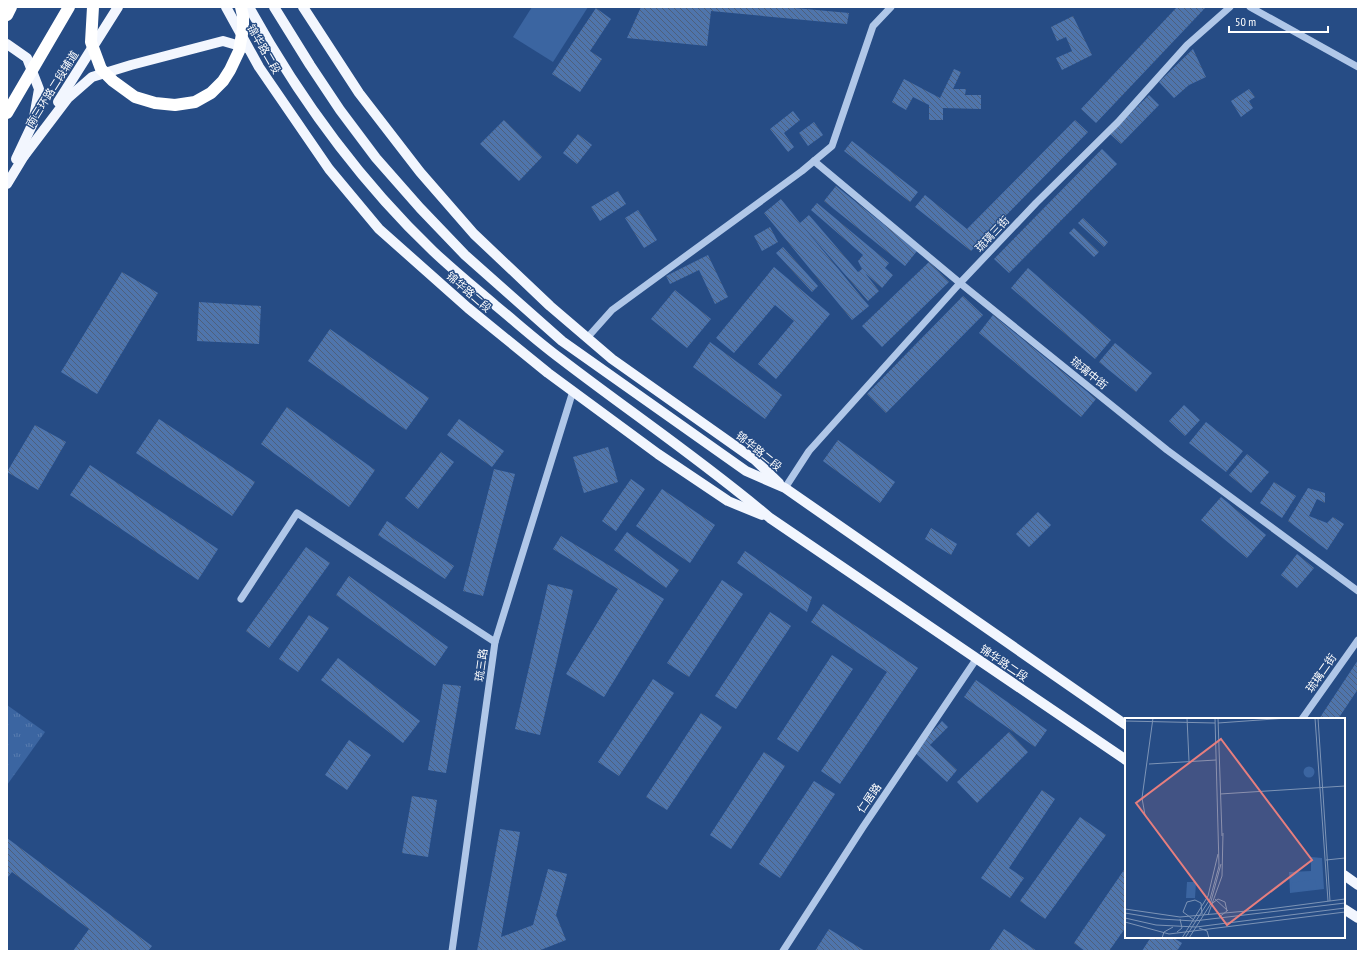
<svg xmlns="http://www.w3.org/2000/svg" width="1365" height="958" viewBox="0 0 1365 958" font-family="'PT Sans Narrow','Noto Sans SC',sans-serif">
  <defs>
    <pattern id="park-tufts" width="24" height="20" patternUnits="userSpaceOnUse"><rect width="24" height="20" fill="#3b65a1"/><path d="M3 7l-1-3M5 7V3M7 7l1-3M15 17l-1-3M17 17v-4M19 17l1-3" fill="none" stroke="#587caf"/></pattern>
    <pattern id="building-back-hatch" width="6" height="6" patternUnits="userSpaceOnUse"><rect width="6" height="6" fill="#4f75ac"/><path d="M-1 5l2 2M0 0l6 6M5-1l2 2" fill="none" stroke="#4e607c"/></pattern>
  </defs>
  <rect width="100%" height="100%" fill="#264c85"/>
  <!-- park -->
  <path fill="url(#park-tufts)" d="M7,705L45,732L7,785Z"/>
  <!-- pitch -->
  <path fill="#3b65a1" d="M532,7H588L553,62L513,37Z"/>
  <!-- building -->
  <g fill="url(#building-back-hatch)">
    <path d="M641,7H784L849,13L847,24L711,11L707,46L627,38Z"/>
    <path d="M1177,7H1206L1096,123L1081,109Z"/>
    <path d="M596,8L611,19L590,51L602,59L580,92L552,74Z"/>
    <path d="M1073,16L1092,55L1062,70L1056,58L1072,51L1066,37L1057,41L1051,27Z"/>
    <path d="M1193,49L1206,77L1189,85L1174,98L1159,82Z"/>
    <path d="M954,69L961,72L953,89H966L965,95H981V109L943,108V120H929V105L913,97L906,110L892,102L904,79L940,98Z"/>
    <path d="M1249,89L1255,97L1249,101L1253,108L1241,117L1231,101Z"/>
    <path d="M1149,95L1159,105L1121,144L1110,134Z"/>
    <path d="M793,111L800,120L784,133L794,147L788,152L770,129Z"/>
    <path d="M504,120L542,157L519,181L480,144Z"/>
    <path d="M1075,120L1088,132L971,251L915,207L925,195L967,229Z"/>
    <path d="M814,122L823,135L808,146L799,133Z"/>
    <path d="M578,134L592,145L577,164L563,153Z"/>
    <path d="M852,141L918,192L910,202L844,151Z"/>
    <path d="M1102,149L1117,164L1009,273L994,259Z"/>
    <path d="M836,186L917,251L905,266L824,201Z"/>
    <path d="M618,191L626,204L600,221L591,207Z"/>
    <path d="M781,199L800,223L809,215L858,272L862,269L858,261L863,255L811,210L817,203L889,263L885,268L893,275L882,288L865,273L879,291L868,301L801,224L869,306L852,320L764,213Z"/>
    <path d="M638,210L657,240L644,248L625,218Z"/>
    <path d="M1083,218L1108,242L1104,247L1078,223Z"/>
    <path d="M770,227L778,242L762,251L754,236Z"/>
    <path d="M1074,228L1099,252L1094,257L1069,233Z"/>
    <path d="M783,247L818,286L812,292L776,253Z"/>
    <path d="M708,255L728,297L715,304L699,270L670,284L666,276Z"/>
    <path d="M929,262L949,282L882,347L862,326Z"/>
    <path d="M774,267L830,314L776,379L758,364L794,321L775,305L734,353L716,338Z"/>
    <path d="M1028,268L1111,340L1095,359L1011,288Z"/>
    <path d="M122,272L158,293L97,394L61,372Z"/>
    <path d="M675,290L711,319L687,348L651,319Z"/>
    <path d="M963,296L983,315L886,413L867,394Z"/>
    <path d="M199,302L261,306L259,344L197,341Z"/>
    <path d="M993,315L1096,399L1081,417L979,333Z"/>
    <path d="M330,329L429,398L406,430L308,361Z"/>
    <path d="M710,342L782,395L765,419L693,367Z"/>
    <path d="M1115,343L1152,373L1136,392L1099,362Z"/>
    <path d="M1184,405L1200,420L1185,436L1169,421Z"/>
    <path d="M287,407L375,470L349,507L261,444Z"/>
    <path d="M159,419L255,482L232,516L136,453Z"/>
    <path d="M459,419L504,451L492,467L447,435Z"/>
    <path d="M1206,422L1243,451L1226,472L1189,443Z"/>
    <path d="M35,425L66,442L38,490L7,472Z"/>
    <path d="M838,440L895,482L880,503L823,461Z"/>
    <path d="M608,447L618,482L584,493L573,457Z"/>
    <path d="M441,452L454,462L418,509L405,498Z"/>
    <path d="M1247,454L1269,472L1251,493L1229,475Z"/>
    <path d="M90,465L218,549L198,580L70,495Z"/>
    <path d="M494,469L515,474L483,596L463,591Z"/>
    <path d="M631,479L645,489L616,531L602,521Z"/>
    <path d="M1274,482L1296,496L1282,518L1260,503Z"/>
    <path d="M1308,488L1325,493V503L1317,499L1309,516L1327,523L1333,517L1344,524L1327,550L1288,521Z"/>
    <path d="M662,489L715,525L690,563L636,526Z"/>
    <path d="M1221,497L1266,535L1247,558L1201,520Z"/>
    <path d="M1038,512L1051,525L1029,547L1016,534Z"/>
    <path d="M387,521L454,566L445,579L378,535Z"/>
    <path d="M931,528L957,544L951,555L925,539Z"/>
    <path d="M627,532L679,570L666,588L614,550Z"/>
    <path d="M561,536L664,599L604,697L566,674L618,589L553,549Z"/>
    <path d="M306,547L330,563L269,648L246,631Z"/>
    <path d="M745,551L812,597L807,612L737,563Z"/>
    <path d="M1297,554L1314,568L1297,588L1281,575Z"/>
    <path d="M349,576L448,647L435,666L336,595Z"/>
    <path d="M722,580L743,594L689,677L667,663Z"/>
    <path d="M548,584L573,590L540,735L515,729Z"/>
    <path d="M823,604L918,668L840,784L821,771L887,672L811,622Z"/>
    <path d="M770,612L791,626L736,709L715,696Z"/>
    <path d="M309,615L329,628L298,672L279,659Z"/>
    <path d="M832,655L853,669L798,752L777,739Z"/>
    <path d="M338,658L420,721L403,743L321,680Z"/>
    <path d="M1358,660V689L1338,719H1319Z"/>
    <path d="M653,679L674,693L619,776L598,762Z"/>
    <path d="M976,680L1047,730L1035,747L964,697Z"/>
    <path d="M443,684L461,686L446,773L428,770Z"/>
    <path d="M701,713L722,727L667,810L646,797Z"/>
    <path d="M942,721L948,727L930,745L957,770L947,782L914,752Z"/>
    <path d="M1009,732L1028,752L977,803L957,782Z"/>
    <path d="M349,740L371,755L347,790L325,775Z"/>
    <path d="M764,752L785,766L731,849L710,835Z"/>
    <path d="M814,781L835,794L780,878L759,864Z"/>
    <path d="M1042,790L1055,799L1009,868L1024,878L1010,898L981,878Z"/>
    <path d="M412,796L437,800L428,857L402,853Z"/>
    <path d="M1080,817L1106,835L1045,919L1020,901Z"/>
    <path d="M500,829L520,832L501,937L533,925L548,869L567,874L556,915L566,940L538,951H477Z"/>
    <path d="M7,838L152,946L148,951H73L89,929L12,872L7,878Z"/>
    <path d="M1126,867V927L1109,951H1085L1074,943Z"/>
    <path d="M829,929L865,951H815Z"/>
    <path d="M1004,929L1037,951H989Z"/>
    <path d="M1151,937H1172L1182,943L1177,951H1142Z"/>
  </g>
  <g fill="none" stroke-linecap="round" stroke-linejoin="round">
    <!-- minor -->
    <g stroke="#b0c7e8" stroke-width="7">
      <path d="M1250,7L1358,67"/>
      <path d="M814,161L960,283L1167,450L1358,591"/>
      <path d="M587,338L612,310L802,171L832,146L873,26L891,7"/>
      <path d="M785,488L809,451L960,283L1036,203L1118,122L1187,45L1230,7"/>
      <path d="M241,599L297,513L495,642"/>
      <path d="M1302,719L1358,640"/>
      <path d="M452,951L495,642L573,391"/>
      <path d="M783,951L863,827L977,658"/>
    </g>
    <!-- major -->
    <g stroke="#f2f6fe" stroke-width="10">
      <path d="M226,7L259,67L329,169L379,229L468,308L548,373L658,454L728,501L762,515"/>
      <path d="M249,7C298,96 360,181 433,251C453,270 474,287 495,305C517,323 538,342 561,359C630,412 703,461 770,518L1126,760"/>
      <path d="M274,7L310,65L340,110L376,158L420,208L465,255L562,341L746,471L785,488L1126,725"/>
      <path d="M303,7L359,93L420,172L474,234L550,306L612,359L755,460L779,483"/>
      <path d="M7,44L27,58L39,89L33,123L16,159"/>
      <path d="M58,102L118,7"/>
      <path d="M24,156L68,98L92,77L131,65L223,41L247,48"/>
      <path d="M7,184L27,151"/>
      <path d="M1344,875L1358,885"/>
      <path d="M1344,909L1358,918"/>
    </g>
    <!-- highway -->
    <path stroke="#fff" stroke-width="12" d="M7,15L11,7"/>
    <!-- highway-bridge -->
    <g stroke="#fff" stroke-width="12">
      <path d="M93,7L91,42L101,69L113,81L135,97L155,103L175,105L195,102L211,93L223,81L230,70L239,51L243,28V16L241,7"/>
      <path d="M7,113L69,7"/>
    </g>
  </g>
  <g text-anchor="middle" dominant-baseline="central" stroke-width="3" stroke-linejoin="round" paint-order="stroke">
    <!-- street labels -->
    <g font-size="11" fill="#fff" stroke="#264c85">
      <text transform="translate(264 49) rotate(60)">锦华路二段</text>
      <text transform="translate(52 89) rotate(-58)">南三环路二段辅道</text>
      <text transform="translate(992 234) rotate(-47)">琉璃三街</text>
      <text transform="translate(469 292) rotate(41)">锦华路二段</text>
      <text transform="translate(1089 373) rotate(39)">琉璃中街</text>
      <text transform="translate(759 451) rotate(39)">锦华路二段</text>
      <text transform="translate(1004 663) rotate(34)">锦华路二段</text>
      <text transform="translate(481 665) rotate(-82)">琉三路</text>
      <text transform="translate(1321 673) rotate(-55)">琉璃二街</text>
      <text transform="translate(869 798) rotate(-56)">仁居路</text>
    </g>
  </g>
  <!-- overview -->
  <g transform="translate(1125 718)">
    <rect width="220" height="220" fill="#264c85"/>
    <path d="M186,139L197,140L199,171L165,175L164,154L186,153Z" fill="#3b65a1"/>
    <path d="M178.5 54a5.5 5.5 0 1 1 11 0a5.5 5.5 0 1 1-11 0ZM190,161L192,171L167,174L166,165ZM62,164H71L70,180H61Z" fill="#3b65a1"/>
    <path fill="none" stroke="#7d94b6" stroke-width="1" d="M62,0L64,43M93,0L97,118M190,0L203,183M193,0L205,183M0,3L90,5M93,5L163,0M24,46L91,42M95,76L220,68M20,97L17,80L28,0M201,142L220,140M90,181L103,193M85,187L93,181L100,184L102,193L94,199M0,191L55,199L144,191L220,181M0,195L36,201L69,203L220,185M83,197L97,158L98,115M0,200L31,207L71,209L220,190M69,202L58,194L62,184L70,182L76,185L77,196M0,204L44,216L220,194M74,210L82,213L84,220M52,214L57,210L55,201M37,220L39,214L48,209M57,220L83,178L93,136M60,220L85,181L94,148L90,0M64,220L85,187L96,146"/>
    <path fill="#e67e7e" fill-opacity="0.15" stroke="#e67e7e" stroke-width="2" d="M96,21L187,142L102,207L11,85Z"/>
    <rect width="220" height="220" fill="none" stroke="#fff" stroke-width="2"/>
  </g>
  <!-- border -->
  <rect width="1365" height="958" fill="none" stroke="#ffffff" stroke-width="16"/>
  <!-- scale -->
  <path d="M1229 26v6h99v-6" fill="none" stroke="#ffffff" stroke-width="2"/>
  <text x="1235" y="26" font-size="12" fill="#ffffff" stroke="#264c85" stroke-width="3" paint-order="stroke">50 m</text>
</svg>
